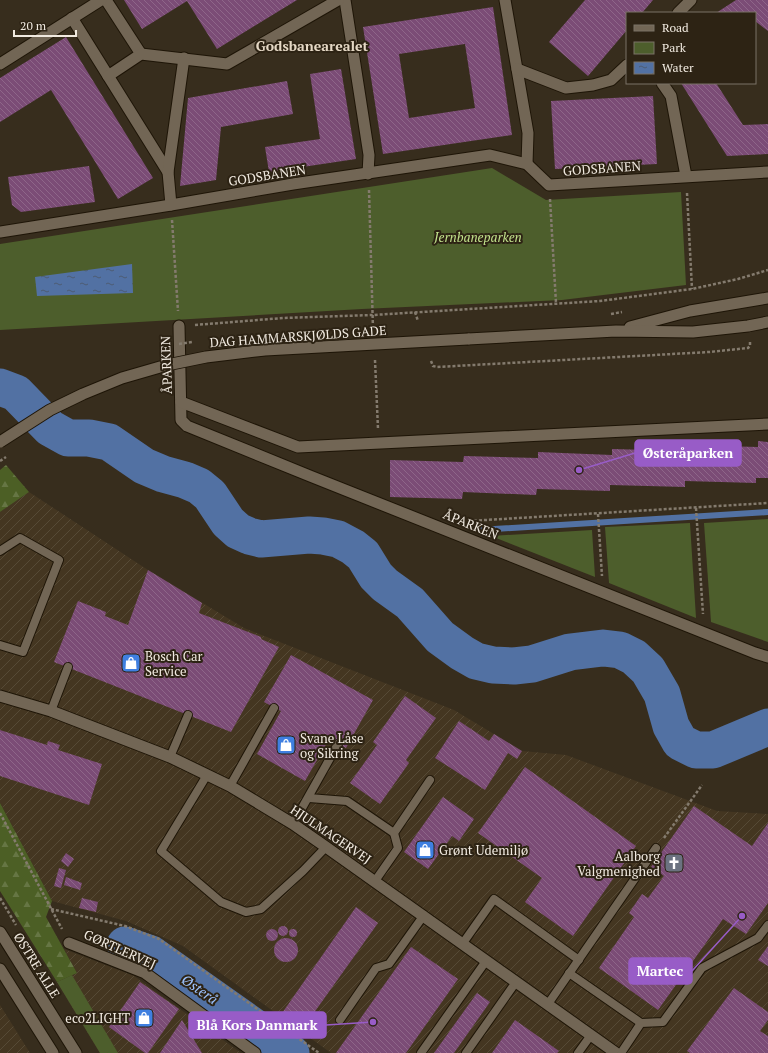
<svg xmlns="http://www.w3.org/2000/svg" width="768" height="1053" viewBox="0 0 768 1053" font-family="'PT Serif',serif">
  <defs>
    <pattern id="industrial-furrows" width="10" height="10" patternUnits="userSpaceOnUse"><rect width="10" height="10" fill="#443621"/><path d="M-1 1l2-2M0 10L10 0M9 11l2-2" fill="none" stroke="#564a36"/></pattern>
    <pattern id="forest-firs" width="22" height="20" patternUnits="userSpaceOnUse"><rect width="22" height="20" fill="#4c5f25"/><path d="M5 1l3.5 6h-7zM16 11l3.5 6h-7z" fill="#667644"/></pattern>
    <pattern id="water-ripples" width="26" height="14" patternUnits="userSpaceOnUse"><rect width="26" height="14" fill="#5271a3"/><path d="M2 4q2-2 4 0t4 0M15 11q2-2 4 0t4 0" fill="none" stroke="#4d5c73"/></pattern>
    <pattern id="building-back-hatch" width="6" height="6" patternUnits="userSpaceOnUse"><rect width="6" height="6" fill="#7b4c76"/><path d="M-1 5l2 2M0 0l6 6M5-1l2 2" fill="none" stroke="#8e6689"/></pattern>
  </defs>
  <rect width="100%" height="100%" fill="#372d1d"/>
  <!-- industrial -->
  <g fill="url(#industrial-furrows)">
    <path d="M29,492L148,570L244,628L454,710L522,751L566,755L717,811L768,814V1053H331L183,946L126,921L52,901L0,803V512Z"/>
    <path d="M64,949L134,976L241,1053H100L57,982L77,973Z"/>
    <path d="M0,1005L30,1053H0Z"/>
  </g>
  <!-- green -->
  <g fill="#4d5e2c">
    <path d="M492,168L546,200L681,192L686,285L562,300L362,309L0,330V244Z"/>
    <path d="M768,519V642L711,622L704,523Z"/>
    <path d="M690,523L696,618L609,583L605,527Z"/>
    <path d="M592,530L595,577L491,536Z"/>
    <path d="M72,975L118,1053H100L57,982Z"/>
  </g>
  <!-- forest -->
  <g fill="url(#forest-firs)">
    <path d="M6,465L29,492L0,512V470Z"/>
    <path d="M0,803L52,901L46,917L77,973L57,982L0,891Z"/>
  </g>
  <!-- water -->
  <path fill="url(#water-ripples)" d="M132,264L133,293L37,296L35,277Z"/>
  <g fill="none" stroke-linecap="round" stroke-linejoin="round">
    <!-- stream -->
    <path stroke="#5271a3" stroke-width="6" d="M479,530L768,512"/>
    <!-- river -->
    <g stroke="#5271a3" stroke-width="37">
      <path d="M0,387L16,393L50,428L68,438H89L109,442L144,466L163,474L185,480L199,486L210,495L228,522L238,531L249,536L261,539L309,535L323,536L338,539L353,547L363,555L376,576L385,585L410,603L440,637L462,653L476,661L493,665L514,666L532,664L570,652L603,648L620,650L634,657L648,670L662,694L671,726L680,742L696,750H713L768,727"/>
      <path d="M125,945L151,954L291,1053"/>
    </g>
  </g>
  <!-- building -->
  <g fill="url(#building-back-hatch)" fill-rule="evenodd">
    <path d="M124,0H297L217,49L187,1L142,29Z"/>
    <path d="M585,0H653L642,13H627V30L588,76L549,42Z"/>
    <path d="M736,0H768V31L755,21V13H716Z"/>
    <path d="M493,7L512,135L383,154L363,27ZM465,44L475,108L409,118L399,54Z"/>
    <path d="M66,37L153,178L118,199L51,90L0,122V78Z"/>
    <path d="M341,69L356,159L269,172L265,147L320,139L310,74Z"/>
    <path d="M287,81L293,114L221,127L216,180L180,186L188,98Z"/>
    <path d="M681,83H716L743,125L768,124V154L727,156Z"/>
    <path d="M653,96L657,164L555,169L551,101Z"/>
    <path d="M89,166L95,202L21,212L12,205L8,177Z"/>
    <path d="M758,441L768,442V478H756V483L685,481V487L610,485V491L537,489L536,495L463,492L462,499L390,497V460L463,462L464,456L538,458V452L612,455V449L686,451L687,445L758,447Z"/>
    <path d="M148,570L202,603L199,613L261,637V639L279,647L231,732L54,662L78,601L106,612L105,616L128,625Z"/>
    <path d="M291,655L373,700L346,748L329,739L305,781L257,754L281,711L264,702Z"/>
    <path d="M405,696L436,718L406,760L409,763L380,804L350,783L377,745L373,742Z"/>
    <path d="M459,721L489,741L494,734L522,751L517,759L508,753L485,790L435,758Z"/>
    <path d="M0,730L47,745L48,741L60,745L58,750L102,764L89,805L0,776Z"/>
    <path d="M525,767L636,846L573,936L525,902L542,878L478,833Z"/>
    <path d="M443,797L474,819L459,841L452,836L428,869L404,852Z"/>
    <path d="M694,806L752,846L768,823V903L746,934L723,919L658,1010L599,968L634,917L629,913L642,894L648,898L664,876L651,867Z"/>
    <path d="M66,853L74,859L68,867L61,861Z"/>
    <path d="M59,868L66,870L61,888L54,886Z"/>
    <path d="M66,877L82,883L80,890L64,885Z"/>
    <path d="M82,898L98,902L96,912L79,908Z"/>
    <path d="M356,907L378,923L301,1031L280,1016Z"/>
    <circle cx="283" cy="931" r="5"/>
    <circle cx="293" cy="933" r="4"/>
    <circle cx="272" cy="935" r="6"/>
    <circle cx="286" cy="950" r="12"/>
    <path d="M768,946V966L758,960Z"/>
    <path d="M411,947L458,979L406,1053H336Z"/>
    <path d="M140,982L179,1009L148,1053H145L109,1027Z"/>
    <path d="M734,988L768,1012V1020L760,1031L768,1036V1053H690L687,1051Z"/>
    <path d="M477,993L490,1002L454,1053H434Z"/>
    <path d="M182,1020L202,1053H160Z"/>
    <path d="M515,1020L559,1051L557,1053H492Z"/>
  </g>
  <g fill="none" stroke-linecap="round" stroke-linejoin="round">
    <defs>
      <g id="service">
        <path d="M0,551L20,538L59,560L23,652L0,645"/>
        <path d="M51,711L68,667"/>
        <path d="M170,757L188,715"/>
        <path d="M207,775L161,851L221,902L246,912L261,909L303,871L326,847"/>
        <path d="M230,786L274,708"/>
        <path d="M309,798L347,801L394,833"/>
        <path d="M293,824L338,744"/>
        <path d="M375,881L398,848L394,833L430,780"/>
        <path d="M463,943L494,899L579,960"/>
        <path d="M569,973L641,1023"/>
        <path d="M548,1004L656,848"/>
        <path d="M340,1020L376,968L389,964L424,915"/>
        <path d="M421,1053L486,961"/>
        <path d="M466,1053L516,982"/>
        <path d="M578,1053L591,1035"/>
        <path d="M621,1053L641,1023L663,1022L702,968L758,938L768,925"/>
      </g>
      <g id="minor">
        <path d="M106,0L141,54"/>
        <path d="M345,0L369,155L368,174"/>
        <path d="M505,0L528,133L527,164"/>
        <path d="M678,13L691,0"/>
        <path d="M72,18L168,172"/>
        <path d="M0,64L101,0"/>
        <path d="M517,69L566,88L593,85L611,80L627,65"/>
        <path d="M108,76L141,54L227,64L338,0"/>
        <path d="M662,83L671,96L686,176"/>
        <path d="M171,205L168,172L184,58"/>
        <path d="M0,232L171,205L293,184L490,155L527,164L549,185L768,172"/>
        <path d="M179,326L181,420L187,426L310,476L755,653L768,657"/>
        <path d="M181,402L298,447L768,424"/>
        <path d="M0,696L51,711L170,757L230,786L293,824L326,847L616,1053"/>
        <path d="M69,943L145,973L255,1053"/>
      </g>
      <g id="tertiary">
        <path d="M630,327L690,311L768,298"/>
        <path d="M468,339L616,331L693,332L748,326L768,322"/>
        <path d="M0,932L76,1053"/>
        <path d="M0,969L53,1053"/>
      </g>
    </defs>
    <!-- service casing -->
    <use href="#service" stroke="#1e1507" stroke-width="10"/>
    <!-- minor casing -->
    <use href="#minor" stroke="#1e1507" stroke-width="13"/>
    <!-- tertiary casing -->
    <use href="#tertiary" stroke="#1e1507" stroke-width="13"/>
    <!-- path -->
    <g stroke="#847b6e" stroke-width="2.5" stroke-dasharray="3 2" stroke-linecap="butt">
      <path d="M369,190L373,329"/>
      <path d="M687,193L692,289"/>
      <path d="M550,199L556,303"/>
      <path d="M172,220L178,311"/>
      <path d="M415,312L418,321"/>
      <path d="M611,314L622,312"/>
      <path d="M195,325L283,318L373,315L600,301L692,289L738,279L768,270"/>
      <path d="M375,360L378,429"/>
      <path d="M431,361L433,366L437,367L709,352L748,348L750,346V340"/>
      <path d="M696,508L703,614"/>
      <path d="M598,514L602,576"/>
      <path d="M469,521L768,503"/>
      <path d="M0,813L62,929"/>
      <path d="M664,838L702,785"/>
      <path d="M0,898L16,925"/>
      <path d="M51,909L125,926L159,939L319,1053"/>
    </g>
    <!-- service -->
    <use href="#service" stroke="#726655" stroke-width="8"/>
    <!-- minor -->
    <use href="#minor" stroke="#726655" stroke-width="11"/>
    <!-- tertiary -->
    <use href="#tertiary" stroke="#726655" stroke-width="11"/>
    <defs>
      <path id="tertiary-bridge" d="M0,442L50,410L83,394L122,378L167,365L206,357L265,350L468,339"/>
    </defs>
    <!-- tertiary-bridge casing -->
    <use href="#tertiary-bridge" stroke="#1e1507" stroke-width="13" stroke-linecap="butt"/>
    <!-- path-bridge -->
    <g stroke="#847b6e" stroke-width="2.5" stroke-dasharray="3 2" stroke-linecap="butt">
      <path d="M179,344L192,342"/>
      <path d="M0,461L6,457"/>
    </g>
    <!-- tertiary-bridge -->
    <use href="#tertiary-bridge" stroke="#726655" stroke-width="11"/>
  </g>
  <!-- icons -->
  <defs>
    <symbol id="shop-square" viewBox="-11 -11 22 22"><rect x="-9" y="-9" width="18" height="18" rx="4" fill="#3f7fe0" stroke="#2d2314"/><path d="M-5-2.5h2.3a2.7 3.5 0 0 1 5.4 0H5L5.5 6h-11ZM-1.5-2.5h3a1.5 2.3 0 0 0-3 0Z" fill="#fff"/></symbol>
    <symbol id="church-square" viewBox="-11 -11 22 22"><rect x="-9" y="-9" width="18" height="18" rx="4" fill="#6b7280" stroke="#2d2314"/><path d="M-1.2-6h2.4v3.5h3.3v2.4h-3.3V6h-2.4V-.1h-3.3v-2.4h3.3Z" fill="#fff"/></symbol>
  </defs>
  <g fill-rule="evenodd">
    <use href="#shop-square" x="120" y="652" width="22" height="22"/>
    <use href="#shop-square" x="275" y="734" width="22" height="22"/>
    <use href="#shop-square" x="414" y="839" width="22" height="22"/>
    <use href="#church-square" x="663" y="852" width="22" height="22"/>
    <use href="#shop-square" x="133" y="1007" width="22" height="22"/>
  </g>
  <g text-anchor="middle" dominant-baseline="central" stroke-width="4" stroke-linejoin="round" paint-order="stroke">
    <!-- street labels -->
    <g font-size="13" fill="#f1eae0" stroke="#2d2314">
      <text transform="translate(602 168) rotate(-4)">GODSBANEN</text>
      <text transform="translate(267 175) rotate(-9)">GODSBANEN</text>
      <text transform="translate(298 336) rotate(-4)">DAG HAMMARSKJØLDS GADE</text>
      <text transform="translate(166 365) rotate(-92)">ÅPARKEN</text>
      <text transform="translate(471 524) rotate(22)">ÅPARKEN</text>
      <text transform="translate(331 834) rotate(34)">HJULMAGERVEJ</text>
      <text transform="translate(120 949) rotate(24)">GØRTLERVEJ</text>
      <text transform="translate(37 965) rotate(58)">ØSTRE ALLE</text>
    </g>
    <!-- park labels -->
    <g font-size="13" font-style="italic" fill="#c2e28c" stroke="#2d2314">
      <text x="478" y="237">Jernbaneparken</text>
    </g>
    <!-- poi labels -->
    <g font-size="13" fill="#f1eae0" stroke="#2d2314" text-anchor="start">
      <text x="145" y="656">Bosch Car<tspan x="145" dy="15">Service</tspan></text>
      <text x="300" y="738">Svane Låse<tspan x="300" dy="15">og Sikring</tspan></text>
      <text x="439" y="850">Grønt Udemiljø</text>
      <text x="660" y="856" text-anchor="end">Aalborg<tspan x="660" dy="15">Valgmenighed</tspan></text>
      <text x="130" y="1018" text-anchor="end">eco2LIGHT</text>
    </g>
    <!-- neighbourhood labels -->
    <g font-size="14" font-weight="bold" fill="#e5d8c5" stroke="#2d2314">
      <text x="312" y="45">Godsbanearealet</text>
    </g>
    <!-- water labels -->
    <g font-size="14" font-style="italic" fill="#9bc1fc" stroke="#2d2314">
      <text transform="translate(200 989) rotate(35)">Østerå</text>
    </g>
  </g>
  <!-- callouts -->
  <path fill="none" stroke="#985cc7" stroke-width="1.5" d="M579 470L635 453M742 916L692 971M373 1022L326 1025"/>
  <g fill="#985cc7" stroke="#2d2314" stroke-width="1.5">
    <circle cx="579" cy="470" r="4"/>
    <circle cx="742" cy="916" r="4"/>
    <circle cx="373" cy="1022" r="4"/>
  </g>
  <g fill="#985cc7" stroke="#985cc7" stroke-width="1.5">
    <rect x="635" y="440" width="106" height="26" rx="4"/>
    <rect x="629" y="958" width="63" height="26" rx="4"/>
    <rect x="189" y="1012" width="137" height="26" rx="4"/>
  </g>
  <g font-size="14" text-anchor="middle" font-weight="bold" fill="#fff">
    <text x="688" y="458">Østeråparken</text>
    <text x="660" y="976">Martec</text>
    <text x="257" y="1030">Blå Kors Danmark</text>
  </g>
  <!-- legend -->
  <rect x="626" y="12" width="130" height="72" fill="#2d2314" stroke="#7b7366"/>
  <rect x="634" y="25" width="20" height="6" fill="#726655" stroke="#7b7366"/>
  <text x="662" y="32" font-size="12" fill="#f1eae0">Road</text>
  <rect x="634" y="42" width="20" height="12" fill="#4d5e2c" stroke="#7b7366"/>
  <text x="662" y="52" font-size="12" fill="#f1eae0">Park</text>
  <rect x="634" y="62" width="20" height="12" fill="url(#water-ripples)" stroke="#7b7366"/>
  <text x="662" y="72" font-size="12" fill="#f1eae0">Water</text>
  <!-- scale -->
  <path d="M14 30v6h62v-6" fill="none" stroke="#f1eae0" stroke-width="2"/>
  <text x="20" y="30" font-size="12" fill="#f1eae0" stroke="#2d2314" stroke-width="3" paint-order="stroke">20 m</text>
</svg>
